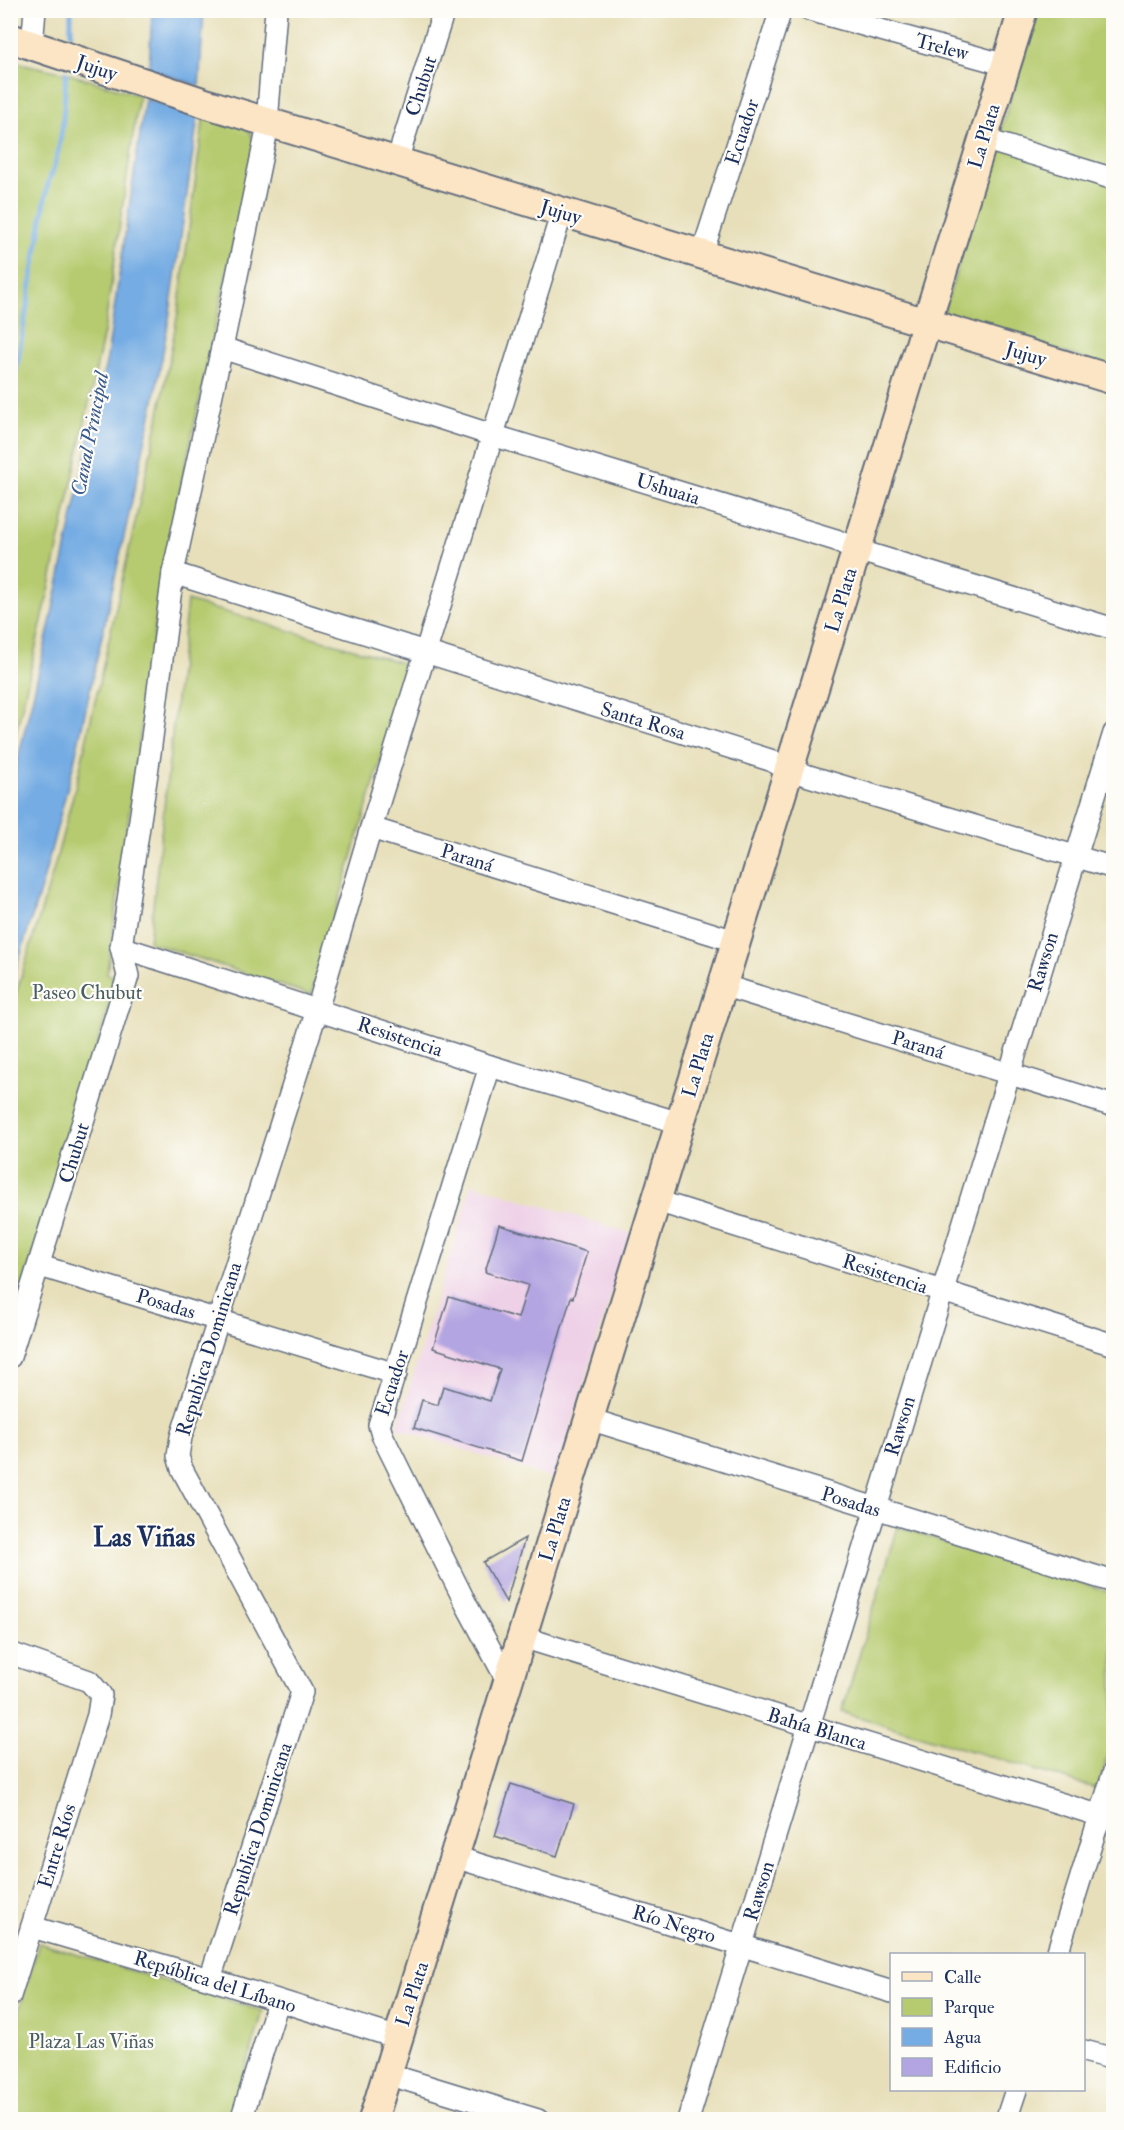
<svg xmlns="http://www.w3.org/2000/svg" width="1124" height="2130" viewBox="0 0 1124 2130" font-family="'IM FELL Double Pica',serif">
  <rect width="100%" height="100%" fill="#fdfcf7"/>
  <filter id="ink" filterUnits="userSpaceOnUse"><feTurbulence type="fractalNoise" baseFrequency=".0167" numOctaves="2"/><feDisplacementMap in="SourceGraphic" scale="12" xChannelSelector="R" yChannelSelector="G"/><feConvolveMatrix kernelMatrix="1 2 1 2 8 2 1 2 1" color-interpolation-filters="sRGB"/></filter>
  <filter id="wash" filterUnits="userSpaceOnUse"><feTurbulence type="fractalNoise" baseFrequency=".008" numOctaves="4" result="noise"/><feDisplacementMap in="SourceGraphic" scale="24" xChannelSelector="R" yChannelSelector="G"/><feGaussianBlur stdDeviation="1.35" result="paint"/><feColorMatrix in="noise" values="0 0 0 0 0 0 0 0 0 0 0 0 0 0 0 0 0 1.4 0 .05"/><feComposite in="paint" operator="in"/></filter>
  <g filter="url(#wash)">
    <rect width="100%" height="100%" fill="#e7dfb9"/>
    <!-- built -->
    <path fill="#eed0e7" d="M472,1184L630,1233L555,1479L397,1428Z"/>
    <!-- green -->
    <g fill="#b6cb6f" stroke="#687d66" stroke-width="1.5">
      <path d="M1038,11H1113V368L943,314Z"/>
      <path d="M19,63L66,73L139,95L104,332L49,590L11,754L10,65Z"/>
      <path d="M204,115L247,128L253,138L254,147L163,570L107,973L117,980L11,1326V1010L51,879L79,773L158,420L178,313Z"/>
      <path d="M187,601L409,665L311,995L149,942Z"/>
      <path d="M898,1527L1113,1593V1738L1098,1789L842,1712Z"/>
      <path d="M39,1943L263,2011L231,2119L11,2120V2038Z"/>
    </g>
    <!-- water -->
    <g fill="#74ace3" stroke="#486ea0" stroke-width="1.5">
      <path d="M152,11H204L199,86L149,69Z"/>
      <path d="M145,99L198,116L169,319L154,401L74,762L43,881L11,985V788L47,637L107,358Z"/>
    </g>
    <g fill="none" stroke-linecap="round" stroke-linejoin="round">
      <!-- stream -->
      <g stroke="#74ace3" stroke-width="5">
        <path d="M71,33V10"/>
        <path d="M10,406L48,183C63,149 64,110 66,73"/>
      </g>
    </g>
    <g id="blocks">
      <!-- building -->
      <g fill="#b3a5e1">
        <path d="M499,1225L587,1252L573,1298L571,1297L522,1461L414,1428L422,1400L438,1405L443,1386L490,1401L500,1369L433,1348L449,1297L518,1318L528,1285L485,1272Z"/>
        <path d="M525,1538L506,1602L483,1562Z"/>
        <path d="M511,1784L574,1804L557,1856L495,1836Z"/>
      </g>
    </g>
  </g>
  <g filter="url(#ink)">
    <use href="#blocks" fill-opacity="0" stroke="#626d7e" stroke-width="1.5"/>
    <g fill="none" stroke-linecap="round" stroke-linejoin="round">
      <defs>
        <g id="street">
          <path d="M809,10L1006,65"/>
          <path d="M32,45L35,10"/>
          <path d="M983,139L1114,179"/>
          <path d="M397,161L444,10"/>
          <path d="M702,254L781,10"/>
          <path d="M222,348L492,435L836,540L857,550L1114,629"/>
          <path d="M173,573L770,760L789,770L1114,868"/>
          <path d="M371,828L735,941"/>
          <path d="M121,947L490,1066L680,1123"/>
          <path d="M722,985L1114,1106"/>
          <path d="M490,1066L379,1425L382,1435L467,1606L508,1682"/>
          <path d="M657,1201L1114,1345"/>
          <path d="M40,1266L396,1374"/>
          <path d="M10,1357L128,976L121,947L150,753L173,573L222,348L266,135L276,10"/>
          <path d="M589,1419L1114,1582"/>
          <path d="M522,1637L1114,1820"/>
          <path d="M10,1653L89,1681L101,1695L98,1715L10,1996"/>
          <path d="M455,1857L892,1992"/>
          <path d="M32,1927L210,1979L398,2038"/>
          <path d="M1057,1954L1114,1771"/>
          <path d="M210,1979L302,1692L182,1469L178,1456L181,1437L317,1010L371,828L562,212"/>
          <path d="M1084,2051L1114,2059"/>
          <path d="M387,2074L538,2120"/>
          <path d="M241,2120L278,2002"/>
          <path d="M688,2120L1114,733"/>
          <path d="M1006,2120L1016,2090"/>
        </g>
        <g id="secondary">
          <path d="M10,38L208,104L1114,380"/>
          <path d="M373,2120L1023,10"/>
        </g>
      </defs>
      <!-- street casing -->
      <use href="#street" stroke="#626d7e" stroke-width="24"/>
      <!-- secondary casing -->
      <use href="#secondary" stroke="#626d7e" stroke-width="32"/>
      <!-- street -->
      <use href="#street" stroke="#fff" stroke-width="21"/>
      <!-- secondary -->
      <use href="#secondary" stroke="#fce5c4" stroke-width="28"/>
    </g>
  </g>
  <g text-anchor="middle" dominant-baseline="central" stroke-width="4.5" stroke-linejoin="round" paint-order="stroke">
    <!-- street labels -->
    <g font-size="20" fill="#1b2f5e" stroke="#fdfcf7">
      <text transform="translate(942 47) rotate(15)">Trelew</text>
      <text transform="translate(97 68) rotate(19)">Jujuy</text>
      <text transform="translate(421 86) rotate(-72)">Chubut</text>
      <text transform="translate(742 132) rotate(-72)">Ecuador</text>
      <text transform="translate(984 136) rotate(-73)">La Plata</text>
      <text transform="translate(561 212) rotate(17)">Jujuy</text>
      <text transform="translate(1026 354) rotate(17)">Jujuy</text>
      <text transform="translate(668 489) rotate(17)">Ushuaia</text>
      <text transform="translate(841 600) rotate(-73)">La Plata</text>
      <text transform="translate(643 721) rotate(17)">Santa Rosa</text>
      <text transform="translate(467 858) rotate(17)">Paraná</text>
      <text transform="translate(1043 962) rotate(-73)">Rawson</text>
      <text transform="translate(400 1037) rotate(18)">Resistencia</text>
      <text transform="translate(918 1045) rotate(17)">Paraná</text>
      <text transform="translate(698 1065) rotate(-73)">La Plata</text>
      <text transform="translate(74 1153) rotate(-73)">Chubut</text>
      <text transform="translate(885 1274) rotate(18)">Resistencia</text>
      <text transform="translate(166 1304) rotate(17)">Posadas</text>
      <text transform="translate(209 1349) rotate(-73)">Republica Dominicana</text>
      <text transform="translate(392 1383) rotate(-72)">Ecuador</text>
      <text transform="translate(900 1426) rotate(-73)">Rawson</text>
      <text transform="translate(851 1502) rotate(17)">Posadas</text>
      <text transform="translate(555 1529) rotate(-73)">La Plata</text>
      <text transform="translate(817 1729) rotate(17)">Bahía Blanca</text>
      <text transform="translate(258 1829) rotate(-72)">Republica Dominicana</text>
      <text transform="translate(57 1846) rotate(-73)">Entre Ríos</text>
      <text transform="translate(759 1891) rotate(-73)">Rawson</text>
      <text transform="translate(674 1924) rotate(17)">Río Negro</text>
      <text transform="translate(215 1982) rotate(17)">República del Líbano</text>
      <text transform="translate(412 1994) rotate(-72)">La Plata</text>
    </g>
    <!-- park labels -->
    <g font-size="20" fill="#4a5e63" stroke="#fdfcf7">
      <text x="87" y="992">Paseo Chubut</text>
      <text x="91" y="2041">Plaza Las Viñas</text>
    </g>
    <!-- water labels -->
    <g font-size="21" font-style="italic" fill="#3a5b8d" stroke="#fdfcf7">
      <text transform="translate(90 434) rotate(-79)">Canal Principal</text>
    </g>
    <!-- district labels -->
    <g font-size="26" font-weight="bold" fill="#1b2f5e" stroke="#fdfcf7">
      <text x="144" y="1538">Las Viñas</text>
    </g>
  </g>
  <!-- margin -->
  <rect width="1124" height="2130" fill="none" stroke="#fdfcf7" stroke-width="36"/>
  <!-- legend -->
  <rect x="890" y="1953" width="195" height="138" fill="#fdfcf7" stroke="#a3aaba" stroke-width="1.5"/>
  <rect x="902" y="1972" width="30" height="9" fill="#fce5c4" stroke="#a3aaba" stroke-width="1.5"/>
  <text x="944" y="1983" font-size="18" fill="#1b2f5e">Calle</text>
  <rect x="902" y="1998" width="30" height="18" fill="#b6cb6f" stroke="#a3aaba" stroke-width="1.5"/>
  <text x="944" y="2013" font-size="18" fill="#1b2f5e">Parque</text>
  <rect x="902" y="2028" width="30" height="18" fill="#74ace3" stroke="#a3aaba" stroke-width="1.5"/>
  <text x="944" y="2043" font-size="18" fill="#1b2f5e">Agua</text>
  <rect x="902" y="2058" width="30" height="18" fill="#b3a5e1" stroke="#a3aaba" stroke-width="1.5"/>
  <text x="944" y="2073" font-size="18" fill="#1b2f5e">Edificio</text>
</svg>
